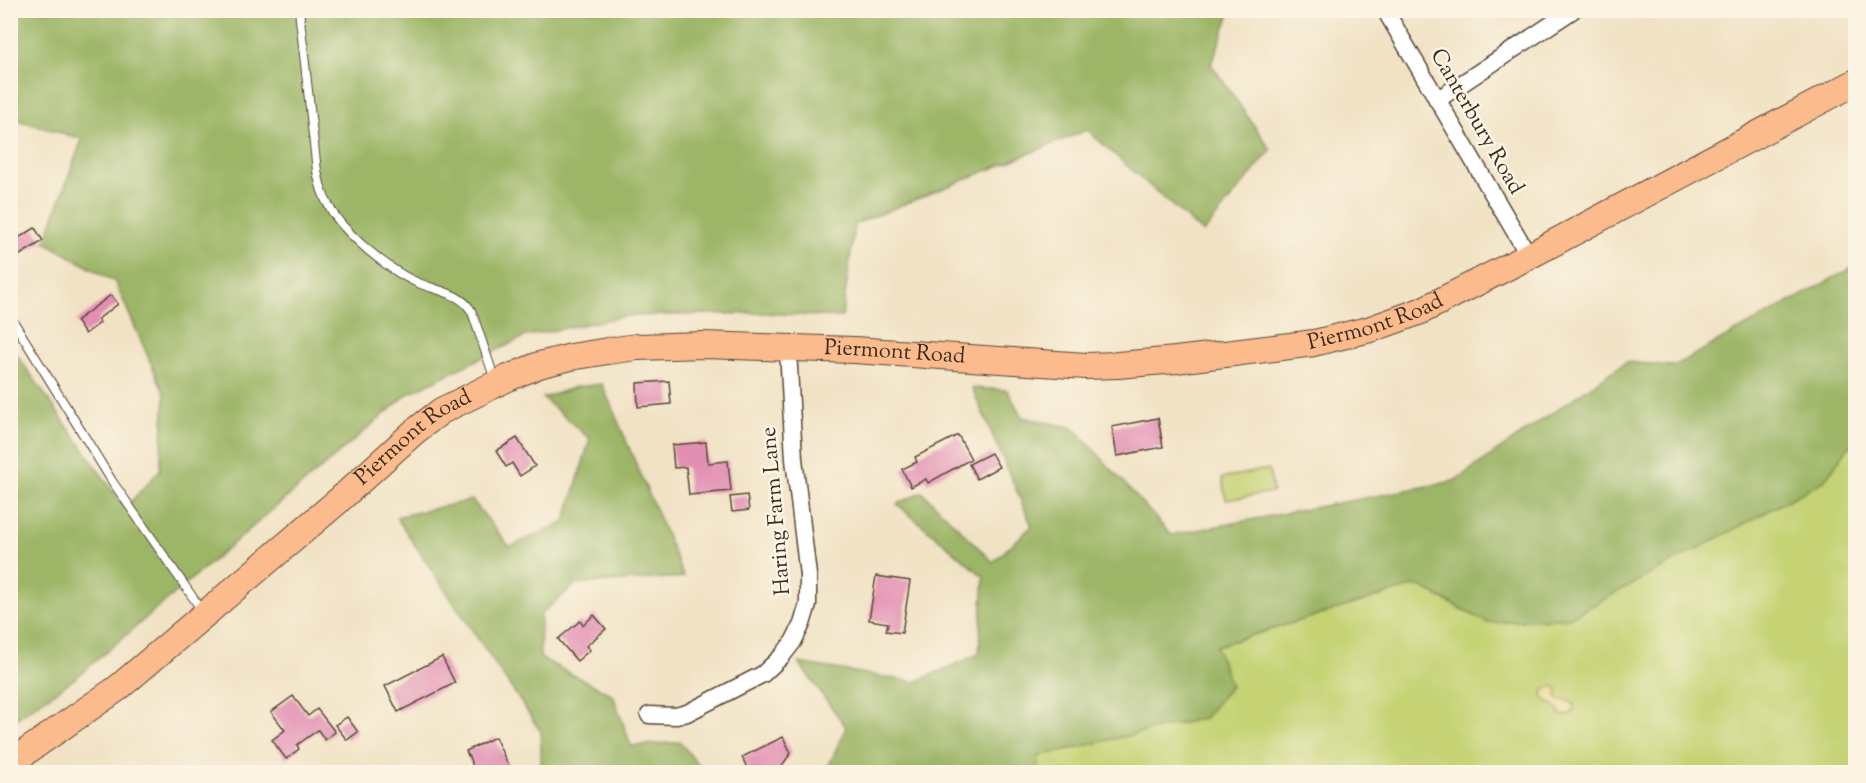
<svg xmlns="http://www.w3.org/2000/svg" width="1866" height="783" viewBox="0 0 1866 783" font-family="'Sorts Mill Goudy',serif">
  <rect width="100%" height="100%" fill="#fcf5e5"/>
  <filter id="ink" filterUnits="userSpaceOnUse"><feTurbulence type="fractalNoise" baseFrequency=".0167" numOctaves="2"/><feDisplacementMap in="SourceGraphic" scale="12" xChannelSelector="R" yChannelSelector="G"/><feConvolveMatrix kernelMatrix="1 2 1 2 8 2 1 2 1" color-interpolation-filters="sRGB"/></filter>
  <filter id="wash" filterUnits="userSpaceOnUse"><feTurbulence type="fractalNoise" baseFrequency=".008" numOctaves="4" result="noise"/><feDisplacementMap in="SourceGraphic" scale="24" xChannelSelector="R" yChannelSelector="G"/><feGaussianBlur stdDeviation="1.35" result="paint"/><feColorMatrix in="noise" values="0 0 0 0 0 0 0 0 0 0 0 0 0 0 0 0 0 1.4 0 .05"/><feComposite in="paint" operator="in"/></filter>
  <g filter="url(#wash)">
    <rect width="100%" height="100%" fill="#f1e2c4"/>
    <!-- green -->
    <g fill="#c5d375" stroke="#807e4a" stroke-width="1.5">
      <path d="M1850,445H1855V772H1038V756L1204,718L1216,646L1417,585L1488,623L1824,481Z"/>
      <path d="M1269,469L1273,492L1226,500L1222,478Z"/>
    </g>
    <!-- forest -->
    <g fill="#9cb566" stroke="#6c7042" stroke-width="1.5">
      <path d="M11,11H1231L1211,64L1271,150L1203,233L1087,130L855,224L842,317L762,313L625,316L526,336L409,393L77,677L11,722L10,345L125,508L160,470L165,395L115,282L45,242L82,139L11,118Z"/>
      <path d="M1855,266V445H1850L1824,481L1569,618L1488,623L1417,585L1216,646L1231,686L1204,718L1039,756L1038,772H826L846,727L799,663L915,682L979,654L984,577L897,504L922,492L993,562L1032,526L972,388L1007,390L1022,417L1074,428L1171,535L1454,481L1626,362L1674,366Z"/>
      <path d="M602,384L684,577L576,584L541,614L540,658L613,695L631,746L680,742L704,772H541V732L396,517L472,500L510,547L565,522L590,439L543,398L576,387Z"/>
    </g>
    <!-- sand -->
    <path fill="#eeda9e" stroke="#94825e" stroke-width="1.5" d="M1552,686C1562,688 1555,694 1558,700H1566L1573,703L1574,710C1572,714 1567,717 1561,715L1557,708L1542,697L1543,690Z"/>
    <g id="blocks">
      <!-- building -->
      <g fill="#e28fb2">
        <path d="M35,228L43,241L10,261V243Z"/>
        <path d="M111,295L118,304L98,319L100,323L85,334L76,321Z"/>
        <path d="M669,381L671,404L638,407L637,383Z"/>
        <path d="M1158,418L1163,447L1117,456L1112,427Z"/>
        <path d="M958,435L971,459L928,483L926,479L911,487L902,469L917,462L915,457Z"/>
        <path d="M517,438L535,466L520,476L512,463L506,467L496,451Z"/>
        <path d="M706,442L708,463L728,461L731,491L689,495L686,467L674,468L672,445Z"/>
        <path d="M991,453L999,467L977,479L969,464Z"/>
        <path d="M747,495L749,510L732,512L730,497Z"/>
        <path d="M876,576L910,581L902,633L886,631L888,623L869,620Z"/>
        <path d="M594,615L606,629L586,646L590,650L577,661L558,639L580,621L583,625Z"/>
        <path d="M442,657L455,683L398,712L385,686Z"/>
        <path d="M293,696L308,716L317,709L335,732L325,740L318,730L297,745L299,749L286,759L272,740L285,730L271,712Z"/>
        <path d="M347,717L358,732L347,740L335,725Z"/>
        <path d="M495,737L509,767L496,772H476L466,751Z"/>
        <path d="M783,737L791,753L778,771L775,772H749L742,757Z"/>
      </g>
    </g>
  </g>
  <g filter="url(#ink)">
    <use href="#blocks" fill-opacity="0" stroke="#564637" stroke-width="1.5"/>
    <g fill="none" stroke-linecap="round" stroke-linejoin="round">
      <defs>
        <g id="lane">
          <path d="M299,10L317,171C320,184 322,195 329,206C343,233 389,270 416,282C436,291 461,292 472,312L495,380"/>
          <path d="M10,316L112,481L203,612"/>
        </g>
        <g id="street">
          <path d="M1385,10L1529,256"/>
          <path d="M1855,10L1856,11"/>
          <path d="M1437,100L1573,10"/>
          <path d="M649,715L676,716L687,713L763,674L782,656L793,642L802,624L808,604V575L794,459L788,349"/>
        </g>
        <g id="primary">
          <path id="s1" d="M10,763L118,688L338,501L414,432L441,411L508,378L539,365L571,357L608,351L637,347L703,345L854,350L1086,366L1118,365L1176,360L1314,343L1371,329L1421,311L1529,256L1856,82"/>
        </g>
      </defs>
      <!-- lane casing -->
      <use href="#lane" stroke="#564637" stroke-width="10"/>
      <!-- street casing -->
      <use href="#street" stroke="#564637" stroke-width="19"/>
      <!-- primary casing -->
      <use href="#primary" stroke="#564637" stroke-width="28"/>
      <!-- lane -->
      <use href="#lane" stroke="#fff" stroke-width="8"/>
      <!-- street -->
      <use href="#street" stroke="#fff" stroke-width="16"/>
      <!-- primary -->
      <use href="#primary" stroke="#fbbb8d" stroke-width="26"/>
    </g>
  </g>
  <g text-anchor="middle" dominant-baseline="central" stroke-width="5" stroke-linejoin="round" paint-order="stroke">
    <!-- street labels -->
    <g font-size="22" fill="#3b2a1e" stroke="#fcf5e5">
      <text transform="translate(1476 122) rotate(60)">Canterbury Road</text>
      <text stroke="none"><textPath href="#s1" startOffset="1509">Piermont Road</textPath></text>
      <text stroke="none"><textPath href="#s1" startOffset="1023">Piermont Road</textPath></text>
      <text stroke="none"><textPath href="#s1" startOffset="519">Piermont Road</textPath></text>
      <text transform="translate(777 511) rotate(-95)">Haring Farm Lane</text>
    </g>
  </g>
  <!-- margin -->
  <rect width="1866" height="783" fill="none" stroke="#fcf5e5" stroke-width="36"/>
</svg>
